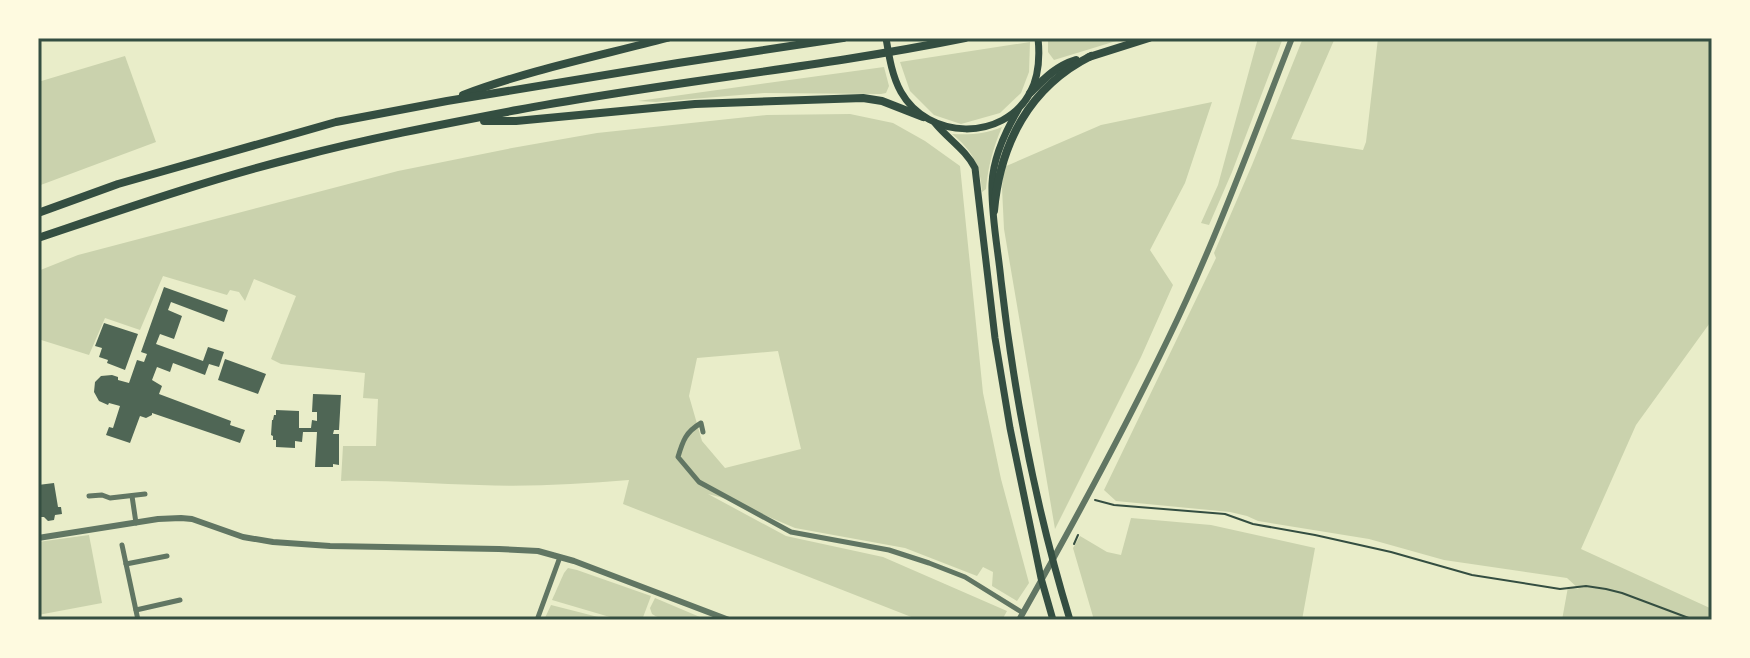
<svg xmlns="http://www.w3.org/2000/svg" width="1750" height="658" viewBox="0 0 1750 658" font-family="'Exo 2',sans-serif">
  <rect width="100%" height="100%" fill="#e9edc9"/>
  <!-- green -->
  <g fill="#cad2ad" fill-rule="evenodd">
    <path d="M1048,38H1126L1054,60L1048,52Z"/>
    <path d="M1258,38H1283L1232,172L1209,225L1201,223L1218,185Z"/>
    <path d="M1303,38H1335L1291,139L1363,150L1366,142L1378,38H1712V320L1636,425L1581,549L1712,609V620H1562L1568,587L1579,589L1567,578L1444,560L1369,539L1258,521L1247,516L1230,512L1116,501L1104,490L1216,258L1214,253L1252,165Z"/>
    <path d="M1030,42L1029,72L1021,93L1000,113L961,124L934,115L910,91L900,62Z"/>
    <path d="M125,56L156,142L38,186V82Z"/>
    <path d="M884,67L889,86L886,93L881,94L764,93L656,102L638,101Z"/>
    <path d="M1212,102L1185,183L1150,250L1173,285L1141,357L1055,529L1004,229L1002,188L1004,167L1101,125Z"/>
    <path d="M850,114L893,123L925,141L960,166L983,393L1001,479L1029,583L1017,601L992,586L993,572L983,567L977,576L905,548L795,528L727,499L708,494L786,536L883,557L1007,611L1002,620H919L623,504L629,480C579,484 529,487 479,485C433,484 387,480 341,481L343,446H376L378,399L363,398L365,373L281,364L271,359L296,296L254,279L245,301L239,292L230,290L227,295L163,276L140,330L105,318L89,355L38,339V271L78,255L398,171L512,148L597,133L767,115ZM778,351L801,449L725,468L702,441L689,396L697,358Z"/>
    <path d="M1002,127C993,148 988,167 986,189L982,192C981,166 972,150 952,134C971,135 985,134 1002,127Z"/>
    <path d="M1131,518L1211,525L1315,548L1302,620H1094L1073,548L1080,536L1107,552L1121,555Z"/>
    <path d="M89,535L102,603L38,615V542Z"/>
    <path d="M568,568L577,570L651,596L642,620H620L552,600L564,573Z"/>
    <path d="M655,598L707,620C689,620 668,624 652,614L650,608Z"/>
    <path d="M551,605L610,620H544Z"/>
  </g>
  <!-- building -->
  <g fill="#4f6655">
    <path d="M164,287L228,310L224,322L171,302L168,310L182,316L174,339L160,334L156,344L203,361L208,347L224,352L219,367L209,364L205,375L173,363L170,372L157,367L152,380L162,386L159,394L231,421L230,425L245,430L240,443L152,413V415L146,418L140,416L130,443L106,435L109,427L113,428L120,406L109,403L108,405L99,401L94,392L95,382L101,376L112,375L118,377V380L129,383L137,360L144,362L147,354L141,352Z"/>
    <path d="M104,323L138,334L125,370L107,363L108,360L99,357L102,348L95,346Z"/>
    <path d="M225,359L266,374L258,394L218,380Z"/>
    <path d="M313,394L341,395L339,430H334L333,434H339V465L333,464V467H315L317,432H303L302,442L295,441V448L276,447V440H273V436L271,435L272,420H273L274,415H276V410L299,411V428H311L312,420L317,421V412H312Z"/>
    <path d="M54,483L58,507H61L62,514L55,515L54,520L48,521L44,517H40L39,511H41L38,485Z"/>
  </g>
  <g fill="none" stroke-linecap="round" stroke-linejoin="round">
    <!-- path -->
    <g stroke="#344e41" stroke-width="2">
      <path d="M1095,500L1114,505L1225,514L1253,524L1315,535L1391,552L1472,575L1560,589L1586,586L1606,589L1622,593L1694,620"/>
      <path d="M1074,544L1078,535"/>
    </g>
    <!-- minor -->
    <g stroke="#617663" stroke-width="5">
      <path d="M703,432L701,423C686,432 683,440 678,457L699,482L791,532L889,550L929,563L965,577L1023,613"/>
      <path d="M89,496L102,495L110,498L145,494"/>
      <path d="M132,496L136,523"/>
      <path d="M122,545L138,620"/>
      <path d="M126,564L167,556"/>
      <path d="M136,610L180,600"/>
      <path d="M537,620L560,557"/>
    </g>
    <!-- tertiary -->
    <g stroke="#617663" stroke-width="6">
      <path d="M38,538L158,519L181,518L192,519L243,537L273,542L330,546L499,549L538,551L574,561L729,620"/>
      <path d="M1019,620C1071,528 1121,436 1167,341C1215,243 1252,140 1292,38"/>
    </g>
    <!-- primary -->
    <g stroke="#344e41" stroke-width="7">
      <path d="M886,38C889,56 892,76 901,92C928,140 1003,142 1030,93C1039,76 1040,57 1038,38"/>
      <path d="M1018,110C1005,132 993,157 992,184C991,215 998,249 1001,280C1014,395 1036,509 1070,620"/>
      <path d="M935,123C948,139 966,150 975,168L995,338L1010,428L1041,578L1053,620"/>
    </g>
    <!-- motorway -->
    <g stroke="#344e41" stroke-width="8">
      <path d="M1089,57L1149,38"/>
      <path d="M1030,93C1044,79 1056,66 1076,60"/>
      <path d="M463,95C529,70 599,56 667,38"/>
      <path d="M484,121H516L695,104L863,98L882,101L923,117"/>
      <path d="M994,211C1000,144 1029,87 1091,56"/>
      <path d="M38,213L118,184L336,122L447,101L678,63L843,38"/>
      <path d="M38,238C124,209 210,179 298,157C370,138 444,124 517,110C666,82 817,68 965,38"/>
    </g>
  </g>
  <!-- border -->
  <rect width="1750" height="658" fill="none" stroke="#fefae0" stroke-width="80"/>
  <rect x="40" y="40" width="1670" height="578" fill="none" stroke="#344e41" stroke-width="3"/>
</svg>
